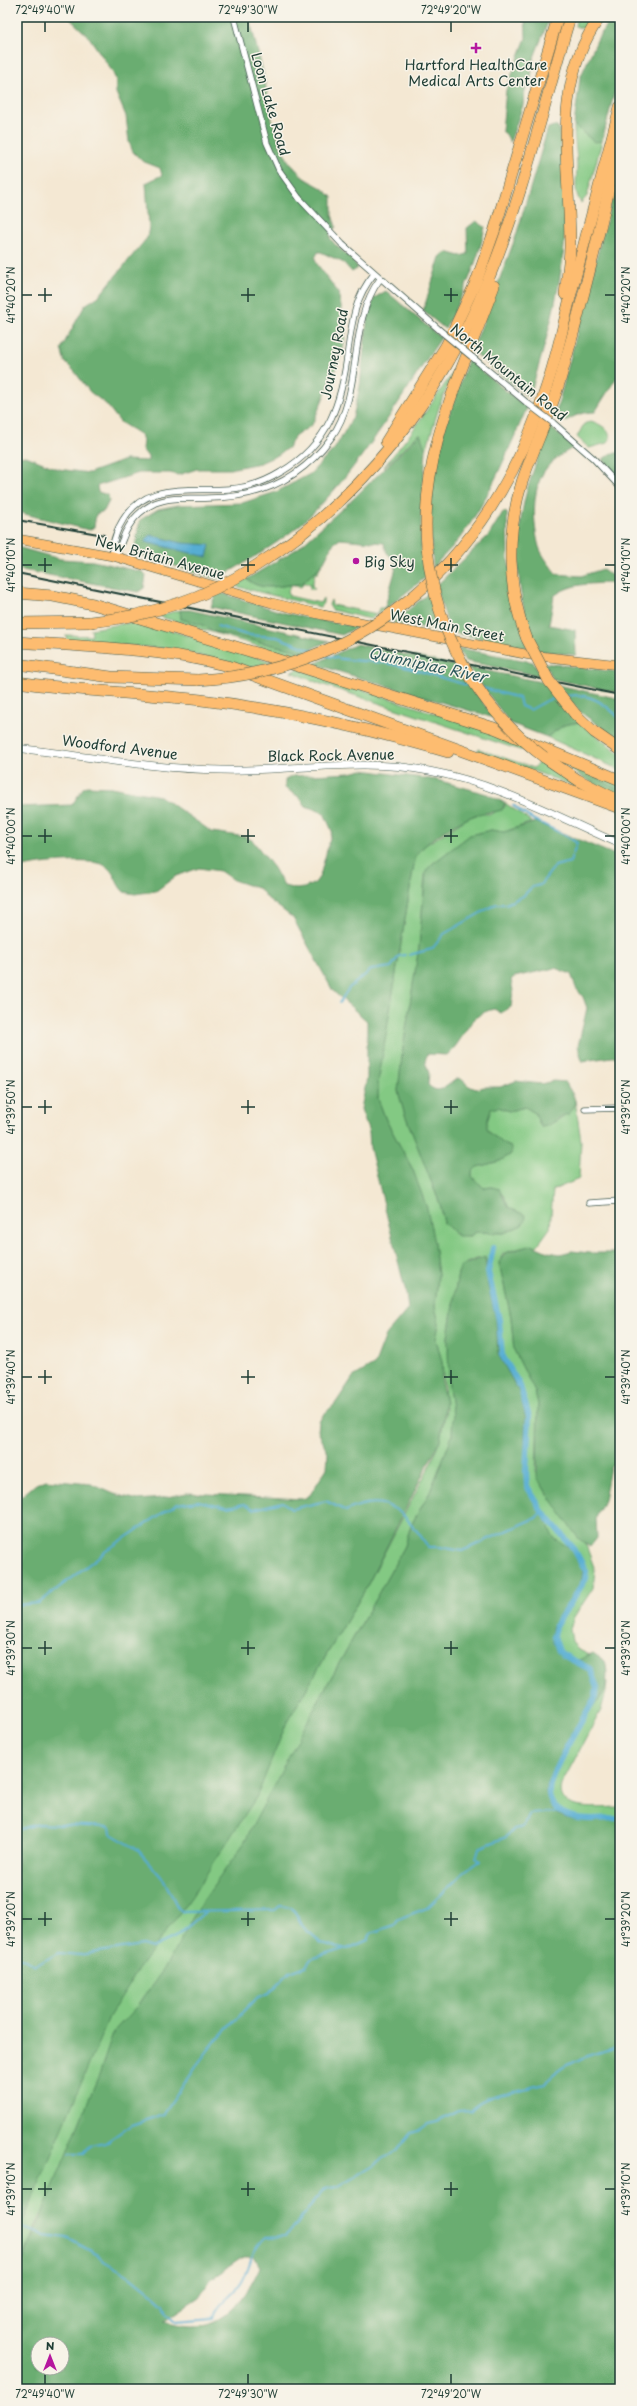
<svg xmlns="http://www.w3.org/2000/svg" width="637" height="2406" viewBox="0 0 637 2406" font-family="'Playpen Sans',sans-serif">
  <rect width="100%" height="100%" fill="#f7f3e8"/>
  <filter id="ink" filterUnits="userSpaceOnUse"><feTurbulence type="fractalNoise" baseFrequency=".025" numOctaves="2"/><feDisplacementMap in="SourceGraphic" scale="8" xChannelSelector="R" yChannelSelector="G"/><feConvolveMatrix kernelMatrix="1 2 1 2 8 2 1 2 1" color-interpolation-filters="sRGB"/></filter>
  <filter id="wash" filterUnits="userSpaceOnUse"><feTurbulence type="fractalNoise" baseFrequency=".012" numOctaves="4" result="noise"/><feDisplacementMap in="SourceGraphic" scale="16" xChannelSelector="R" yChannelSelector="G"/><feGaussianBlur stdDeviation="0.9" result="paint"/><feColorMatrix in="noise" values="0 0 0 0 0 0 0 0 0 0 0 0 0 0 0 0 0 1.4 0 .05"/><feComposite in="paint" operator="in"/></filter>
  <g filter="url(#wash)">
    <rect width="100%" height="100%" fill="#f4e8d3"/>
    <!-- green -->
    <g fill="#83c983" stroke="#51835c">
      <path d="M577,17H596L587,30L575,26Z"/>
      <path d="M574,125L594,141H602L587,196L581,203C573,191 577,179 577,166C577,153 574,139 574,125Z"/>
      <path d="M454,371L440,404L426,450L419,434L383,468L411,433Z"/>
      <path d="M591,421C600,424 610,429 610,439L607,443L589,448L577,437L584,424Z"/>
      <path d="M320,567L318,573H315L312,586L315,589H310V584L304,583L301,587L291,585L288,591L289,596L320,603L323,598V603L320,607L235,586L247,579C262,593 284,584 301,584Z"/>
      <path d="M331,600L332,605L377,614L379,608H384L371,619L332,610L329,605Z"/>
      <path d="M180,610L181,619L202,625L215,632L304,652L292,656L158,616Z"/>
      <path d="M140,621L273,662L248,668L173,649L67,641L66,635L92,636L91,629Z"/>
      <path d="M299,669L514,739L525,749L520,750L321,684L291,672Z"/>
      <path d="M579,722L620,754V770L547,737L564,725Z"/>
      <path d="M478,749L534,768L540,761L583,789L478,751Z"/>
      <path d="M580,769L620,784V797L614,794L616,788L594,778Z"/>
      <path d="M505,803L532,822L504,832L491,830L470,835L431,865L425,875L419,947L403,1048L398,1091L404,1112L440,1204L444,1223L451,1227L454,1234L470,1236L476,1232L504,1233L522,1225L521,1213L509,1208L504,1196L492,1187L484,1188L472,1177V1172L477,1167L500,1161L511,1154V1147C502,1144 501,1141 495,1137C482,1127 487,1124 491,1109L498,1107L509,1111L525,1107L535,1113L541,1127C553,1125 573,1112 575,1100L581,1141L579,1179L553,1190L550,1228L537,1246C531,1245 506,1251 503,1254C500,1258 500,1263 500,1267L511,1317L514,1350L535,1392L538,1404L536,1471L544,1489L586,1545L595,1570L593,1588L574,1617L570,1629L572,1641L577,1649L592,1656L607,1682L606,1692L601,1710L561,1785C553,1814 603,1807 620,1807V1825L556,1817L543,1797L576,1667L550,1648L551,1564L540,1507L525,1477L520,1394L498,1354L496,1319L488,1286L486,1259L479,1258L466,1263L458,1273L448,1337L449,1388L453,1414L452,1436L430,1492L411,1525L405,1546L323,1692L336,1941L40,2215L17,2275V2236L25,2217H17V1514L304,1693L366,1588L431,1463L440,1440L446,1410L442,1362L436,1339L439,1323L435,1307L438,1275L434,1243L413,1170L386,1120L378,1099V1083L415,858L424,846L468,818L479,814H491L505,807Z"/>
    </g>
    <!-- forest -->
    <g fill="#6aad71" stroke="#447552" fill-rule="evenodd">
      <path d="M68,17H249L263,72L272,120L280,145L289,162L304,178L322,188L332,197V215L336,227L330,233V238C338,250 351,255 358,268L352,272L344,263L321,252H318L315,258L317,264L338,292L346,331L343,351L312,425L294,437L289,447L278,455L260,463L230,469H197L178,475L170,473H139L97,486L98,492L108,495L109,501L104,511L96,514L94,527L89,530L17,512V457L26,456L58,469L89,473L125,460L148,461V457L142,449L143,440L141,435L120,422L106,404L90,392L75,372L65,362L61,349L85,305L99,296L147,238L149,227L146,183L162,175L160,168L142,161L133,152L129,142L126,116L116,93V80L112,71L89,37Z"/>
      <path d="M525,17H550L533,60L531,79L525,90L523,105L510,142L506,134L502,131L506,90L526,38Z"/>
      <path d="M612,17H620V71L602,141L594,142L574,125L580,78L598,38Z"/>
      <path d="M554,126L559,128C562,166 568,208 564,247C559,298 544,349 529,398L472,351L516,236L548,128Z"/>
      <path d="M620,168V372L595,412C584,412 574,415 565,422L556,413Z"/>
      <path d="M476,221L485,227C478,264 462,296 445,329L423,311L440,257L446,252L460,256L468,254L467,228Z"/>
      <path d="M386,291L441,338C398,401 358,473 301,524C276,545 246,562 217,579L134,553L140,520L158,509L178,505L242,503L276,492L310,474L335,448L353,417L360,386L367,322L374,298Z"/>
      <path d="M468,360L527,408C507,452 489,500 460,538C452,548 442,557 433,567L429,510L436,452Z"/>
      <path d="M550,427L574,447C564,453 552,460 545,470C531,490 533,524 539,547C542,556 551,566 556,574L581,576L603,569L620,582V589L614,588L610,583C589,584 571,583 554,596L549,625L575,630L576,655L538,651C515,601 513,542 527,490C533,469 542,448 550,427Z"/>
      <path d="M420,434L426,450L421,516V548L426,577L384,610L396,568L395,560L387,553L384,543L340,539L333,544L322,565L301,584C284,584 262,593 247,579L298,548L353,499Z"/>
      <path d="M612,453H620V480L603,459Z"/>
      <path d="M503,512L507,513L508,560L527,648L450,632L436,586L489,535Z"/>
      <path d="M17,547L60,559L93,561L143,572L146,576L144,588L138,592L17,569Z"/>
      <path d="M221,593L285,613L357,627L342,635L211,607L215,596Z"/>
      <path d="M429,593L440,630L392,623Z"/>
      <path d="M180,610H190L329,641L304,652L215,632L202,625L181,619Z"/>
      <path d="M357,644L457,666L494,718L314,664Z"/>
      <path d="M458,648L533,662L541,676L465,661Z"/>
      <path d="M544,663L620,672V693L553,679Z"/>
      <path d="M468,667L546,683L579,722L564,725L547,737L510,723Z"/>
      <path d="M558,685L620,699V741L579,711Z"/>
      <path d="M548,753L616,788L614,794L583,778Z"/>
      <path d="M362,770L437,780L487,794L505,803L502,810C493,813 483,812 475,815C458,822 422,842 415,858L378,1083V1099L386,1120L413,1170L427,1208L434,1243L438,1275L435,1307L439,1323L436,1339L442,1362V1386L446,1402L440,1440L366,1588L287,1722L257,1796L192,1896L137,1971L109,2017L17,2236V1500L36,1484L46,1480L91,1484L114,1494L138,1500L162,1498L187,1493L303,1499L310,1495L327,1468L328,1453L318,1431L319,1422L323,1415L335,1404L353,1377L375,1364L386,1335L408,1309L406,1293L370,1148L369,1132L361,1109L367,1078V1021L333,991L293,918L267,898L260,889L233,880L220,871L199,868L176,876L156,891L135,894L124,892C115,884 117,873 104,865C93,858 30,863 17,869V807L72,805L83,788L87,786L111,787L160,796L212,832L246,837L253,841L274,868L284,886L296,889L304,888L315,883L320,876L332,831L324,813L306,806L299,797L285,788V780L293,776L350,773Z"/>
      <path d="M536,822L620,857V1056L582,1061L578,1046L587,1008L583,997L576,988L571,974L555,968L514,977L511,980L513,991L511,1007L501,1013L494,1009C466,1015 467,1038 447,1055L427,1054L425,1062L429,1073L428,1085C442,1098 448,1081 460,1078L469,1086L476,1089L484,1087H500L516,1081L541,1084L553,1081L566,1082C570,1094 582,1099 569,1114C558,1115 552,1127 541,1127L535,1113L525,1107L509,1111L498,1107L491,1109C487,1124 482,1127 495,1137C501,1141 502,1144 511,1147V1154L500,1161L477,1167L472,1172V1177L484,1188L492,1187L499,1189L509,1208L525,1215L526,1218L522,1225L504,1233L476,1232L470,1236H458L444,1223L440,1204L404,1112L398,1091L403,1048L419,947L426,871L431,865L470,835L491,830L504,832Z"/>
      <path d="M532,1245L548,1252L560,1254L572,1251L589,1253H620V1456L610,1467L604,1500L596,1518L597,1538L590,1547L578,1538L537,1478L538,1404L535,1392L514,1350L511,1317L500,1267L501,1259L505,1253Z"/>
      <path d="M485,1257L488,1286L496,1319L498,1354L520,1394L525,1415V1477L532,1494L545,1515L551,1533L556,1540L569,1547L577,1555L583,1569L581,1583L552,1628L553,1643L566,1659L579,1660L593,1653L605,1661C609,1675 607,1690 598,1702C594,1706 588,1709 584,1714C577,1722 548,1778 546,1788C545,1795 551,1804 553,1811C568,1825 601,1820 620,1820V2389H17V2275L100,2072L114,2031L137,2006L166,1966L198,1908L242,1846L323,1692L405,1546L411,1525L430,1492L452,1436L453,1414L449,1388L448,1337L458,1273L461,1266ZM243,2257H255L260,2267C247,2295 227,2327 191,2326C183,2326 172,2323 164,2321L199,2298L211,2279ZM38,2344H62V2368H38Z"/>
    </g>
    <!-- water -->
    <path fill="#56add3" stroke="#3a7584" d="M150,535L182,543L210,545L207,557L145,542Z"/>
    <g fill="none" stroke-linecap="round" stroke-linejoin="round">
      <!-- stream -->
      <g stroke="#56add3" stroke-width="2">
        <path d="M217,626L247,635L277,637L314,651"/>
        <path d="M325,655C345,662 364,660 384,663C414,667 441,679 471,686"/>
        <path d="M483,688L519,698L521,706L530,710L548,700L557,698"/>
        <path d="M566,696C589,692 605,703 620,719"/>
        <path d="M409,955L432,949L444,934L496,904H506L523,896L532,887L540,885L555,866L570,862L577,843C557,828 532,823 513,805"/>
        <path d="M339,1003L349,988L371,970L391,967L399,956L405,955"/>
        <path d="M17,1605L39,1603L110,1548L176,1504L198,1501L227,1507L245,1504L254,1509L283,1502L291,1509L326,1501L346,1511C387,1490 407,1514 428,1547H440L462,1551L536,1518L542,1511"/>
        <path d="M17,1830L38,1824L110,1827L111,1834L137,1849L164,1880L178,1908L183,1912L275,1910L280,1906C297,1907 295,1914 302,1925C306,1932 314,1934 320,1943L347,1949L368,1940L371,1933L395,1925L398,1919L427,1908L462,1874L480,1861L476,1858L479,1848L506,1837L514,1829L523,1827L530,1814L554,1812L566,1815"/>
        <path d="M17,1958H22L35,1966L58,1953L79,1955L142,1945L152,1948L177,1936L205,1912"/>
        <path d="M69,2154H83L90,2146L105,2143L131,2125L164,2114L196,2066L217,2039L258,1997L269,1993L290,1972L306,1966L311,1959L343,1949"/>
        <path d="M17,2226L44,2235L67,2238L98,2255L104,2261L133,2278L153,2294L164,2304L167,2313L176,2321L214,2318C217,2302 236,2295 243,2280C252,2262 250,2251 266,2237L285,2236L297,2225L302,2216L326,2189L336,2187L360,2173L396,2151L411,2133L418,2131L428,2124L437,2122L459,2111L470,2110C485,2092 522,2091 545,2084C556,2064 599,2051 620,2047"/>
      </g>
      <!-- canal -->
      <path stroke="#56add3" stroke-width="6" d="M493,1248L488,1272L499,1320L502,1355L520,1386L529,1417L526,1472L527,1486L542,1511L574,1549L586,1571L585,1580L556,1625L554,1636L559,1651L563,1655L590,1669L597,1687L596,1696C585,1716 550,1771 549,1790C548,1800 556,1810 565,1814C581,1822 603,1818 620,1818"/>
    </g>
  </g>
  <g filter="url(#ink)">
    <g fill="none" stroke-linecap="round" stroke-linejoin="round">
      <defs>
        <g id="minor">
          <path d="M234,17L267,143L279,170L299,198L342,244L443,333"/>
          <path d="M472,357L527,403"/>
          <path d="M552,422L593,458L620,487"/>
          <path d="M113,556C111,546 115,536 119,527C142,480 187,492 229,489C247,488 265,482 281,472C329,444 342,402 348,350C352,321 355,297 374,274"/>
          <path d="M113,556C119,551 120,545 123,538C129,522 140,510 155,503C172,496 192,499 209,498C259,498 301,479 331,438C365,390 346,325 380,279"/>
          <path d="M585,1109L620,1108"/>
          <path d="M589,1203L620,1201"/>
        </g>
        <path id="tertiary" d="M17,748C85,756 153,769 221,770C290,772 360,757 429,771C496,783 558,817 620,844"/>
        <path id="primary" d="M17,539L113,556L272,603L323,615L530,655L620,665"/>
        <g id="motorway">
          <path d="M565,294C567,277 570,261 570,245C570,167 550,85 600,17"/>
          <path d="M386,442L446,346L476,282L494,232L558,17"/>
          <path d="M427,547C419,452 462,373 494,286"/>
          <path d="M254,567C361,501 441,397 488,280C523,196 544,104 570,17"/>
          <path d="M17,593L53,596L93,604L263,655L494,728L620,780"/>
          <path d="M405,603C473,549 519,473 545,391C557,357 564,321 573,286C589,226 604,166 620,107"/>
          <path d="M17,623L91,622"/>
          <path d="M527,639C507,589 506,534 522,482C534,447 550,415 560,380C583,301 603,219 620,138"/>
          <path d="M17,642C87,647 159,648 228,666L620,808"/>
          <path d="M17,664L111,677L198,680"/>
          <path d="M17,682C78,691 140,693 201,700C285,710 367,728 448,752"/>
          <path d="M575,714L594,732L620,750"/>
          <path d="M544,757L578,780L620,801"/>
        </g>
      </defs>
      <!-- minor casing -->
      <use href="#minor" stroke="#3f574c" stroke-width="7"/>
      <!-- tertiary casing -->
      <use href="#tertiary" stroke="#3f574c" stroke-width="8"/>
      <!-- primary casing -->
      <use href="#primary" stroke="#3f574c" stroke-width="10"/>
      <!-- motorway casing -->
      <use href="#motorway" stroke="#3f574c" stroke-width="12"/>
      <!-- minor -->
      <use href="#minor" stroke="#fff" stroke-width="5.5"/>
      <!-- tertiary -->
      <use href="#tertiary" stroke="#fff" stroke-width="7"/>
      <!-- primary -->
      <use href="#primary" stroke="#fdbc6f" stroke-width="9"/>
      <!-- motorway -->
      <use href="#motorway" stroke="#fdbc6f" stroke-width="11"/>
      <!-- rail -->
      <g stroke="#1f3d34" stroke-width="2">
        <path d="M17,520L104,535"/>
        <path d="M17,573L620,695"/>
      </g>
      <defs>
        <g id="minor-bridge">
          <path d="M443,333L472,357"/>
          <path d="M527,403L552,422"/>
        </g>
        <g id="motorway-bridge">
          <path d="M427,547C435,631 476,706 544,757"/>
          <path d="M91,622C149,616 204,599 254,567"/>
          <path d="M527,639L549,681L575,714"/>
          <path d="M198,680C273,676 346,650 405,603"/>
        </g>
      </defs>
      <!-- minor-bridge casing -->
      <use href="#minor-bridge" stroke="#3f574c" stroke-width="7" stroke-linecap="butt"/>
      <!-- motorway-bridge casing -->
      <use href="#motorway-bridge" stroke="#3f574c" stroke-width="12" stroke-linecap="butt"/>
      <!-- minor-bridge -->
      <use href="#minor-bridge" stroke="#fff" stroke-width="5.5"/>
      <!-- motorway-bridge -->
      <use href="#motorway-bridge" stroke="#fdbc6f" stroke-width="11"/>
    </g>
  </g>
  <!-- ticks -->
  <path fill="none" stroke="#1f3d34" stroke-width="1.5" d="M45,22V32M248,22V32M451,22V32M45,288V302M248,288V302M451,288V302M22,295H32M38,295H52M241,295H255M444,295H458M605,295H615M45,558V572M248,558V572M451,558V572M22,565H32M38,565H52M241,565H255M444,565H458M605,565H615M45,829V843M248,829V843M451,829V843M22,836H32M38,836H52M241,836H255M444,836H458M605,836H615M45,1100V1114M248,1100V1114M451,1100V1114M22,1107H32M38,1107H52M241,1107H255M444,1107H458M605,1107H615M45,1370V1384M248,1370V1384M451,1370V1384M22,1377H32M38,1377H52M241,1377H255M444,1377H458M605,1377H615M45,1641V1655M248,1641V1655M451,1641V1655M22,1648H32M38,1648H52M241,1648H255M444,1648H458M605,1648H615M45,1912V1926M248,1912V1926M451,1912V1926M22,1919H32M38,1919H52M241,1919H255M444,1919H458M605,1919H615M45,2182V2196M248,2182V2196M451,2182V2196M22,2189H32M38,2189H52M241,2189H255M444,2189H458M605,2189H615M45,2374V2384M248,2374V2384M451,2374V2384"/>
  <!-- markers -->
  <g fill="#b5179e" stroke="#f7f3e8" stroke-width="1.5">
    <path d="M474 42h4v4h4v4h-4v4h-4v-4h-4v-4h4z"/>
    <circle cx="356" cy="561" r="4"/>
  </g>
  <g text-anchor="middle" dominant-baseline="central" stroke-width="3" stroke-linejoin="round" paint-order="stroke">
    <!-- poi labels -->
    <g font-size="14" fill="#1f3d34" stroke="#f7f3e8">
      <text x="476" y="64">Hartford HealthCare<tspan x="476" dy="16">Medical Arts Center</tspan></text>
      <text x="364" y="561" text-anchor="start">Big Sky</text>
    </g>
    <!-- street labels -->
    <g font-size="14" fill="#1f3d34" stroke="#f7f3e8">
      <text transform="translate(271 104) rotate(74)">Loon Lake Road</text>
      <text transform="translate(334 354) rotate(-79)">Journey Road</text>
      <text transform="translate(509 372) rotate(39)">North Mountain Road</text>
      <text transform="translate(160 557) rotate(15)">New Britain Avenue</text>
      <text transform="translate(447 625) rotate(11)">West Main Street</text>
      <text transform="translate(120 747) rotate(7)">Woodford Avenue</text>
      <text transform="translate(331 755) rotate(-1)">Black Rock Avenue</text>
    </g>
    <!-- water labels -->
    <g font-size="15" font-style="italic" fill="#2d595c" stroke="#f7f3e8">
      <text transform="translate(428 664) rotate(12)">Quinnipiac River</text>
    </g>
  </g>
  <!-- margin -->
  <rect width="637" height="2406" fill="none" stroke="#f7f3e8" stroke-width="44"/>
  <!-- north arrow -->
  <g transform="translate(50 2356)"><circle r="19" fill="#f7f3e8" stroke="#a1aaa0"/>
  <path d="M0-3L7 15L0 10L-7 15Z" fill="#b5179e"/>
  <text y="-6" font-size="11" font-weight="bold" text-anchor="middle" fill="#1f3d34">N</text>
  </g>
  <rect x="22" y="22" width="593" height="2362" fill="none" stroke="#1f3d34" stroke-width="1.5"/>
  <g font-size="10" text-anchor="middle" fill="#1f3d34">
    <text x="45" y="14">72°49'40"W</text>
    <text x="248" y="14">72°49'30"W</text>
    <text x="451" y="14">72°49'20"W</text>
    <text transform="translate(11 295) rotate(-90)" y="4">41°40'20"N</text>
    <text transform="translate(626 295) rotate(-90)" y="4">41°40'20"N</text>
    <text transform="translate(11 565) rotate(-90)" y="4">41°40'10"N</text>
    <text transform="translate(626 565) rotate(-90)" y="4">41°40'10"N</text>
    <text transform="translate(11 836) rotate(-90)" y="4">41°40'00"N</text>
    <text transform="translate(626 836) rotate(-90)" y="4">41°40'00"N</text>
    <text transform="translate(11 1107) rotate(-90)" y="4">41°39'50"N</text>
    <text transform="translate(626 1107) rotate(-90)" y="4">41°39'50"N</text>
    <text transform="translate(11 1377) rotate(-90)" y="4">41°39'40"N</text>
    <text transform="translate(626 1377) rotate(-90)" y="4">41°39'40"N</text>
    <text transform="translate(11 1648) rotate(-90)" y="4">41°39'30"N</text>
    <text transform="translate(626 1648) rotate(-90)" y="4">41°39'30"N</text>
    <text transform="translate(11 1919) rotate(-90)" y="4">41°39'20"N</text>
    <text transform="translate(626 1919) rotate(-90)" y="4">41°39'20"N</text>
    <text transform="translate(11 2189) rotate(-90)" y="4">41°39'10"N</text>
    <text transform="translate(626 2189) rotate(-90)" y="4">41°39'10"N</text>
    <text x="45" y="2398">72°49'40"W</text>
    <text x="248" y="2398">72°49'30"W</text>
    <text x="451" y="2398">72°49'20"W</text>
  </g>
</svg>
